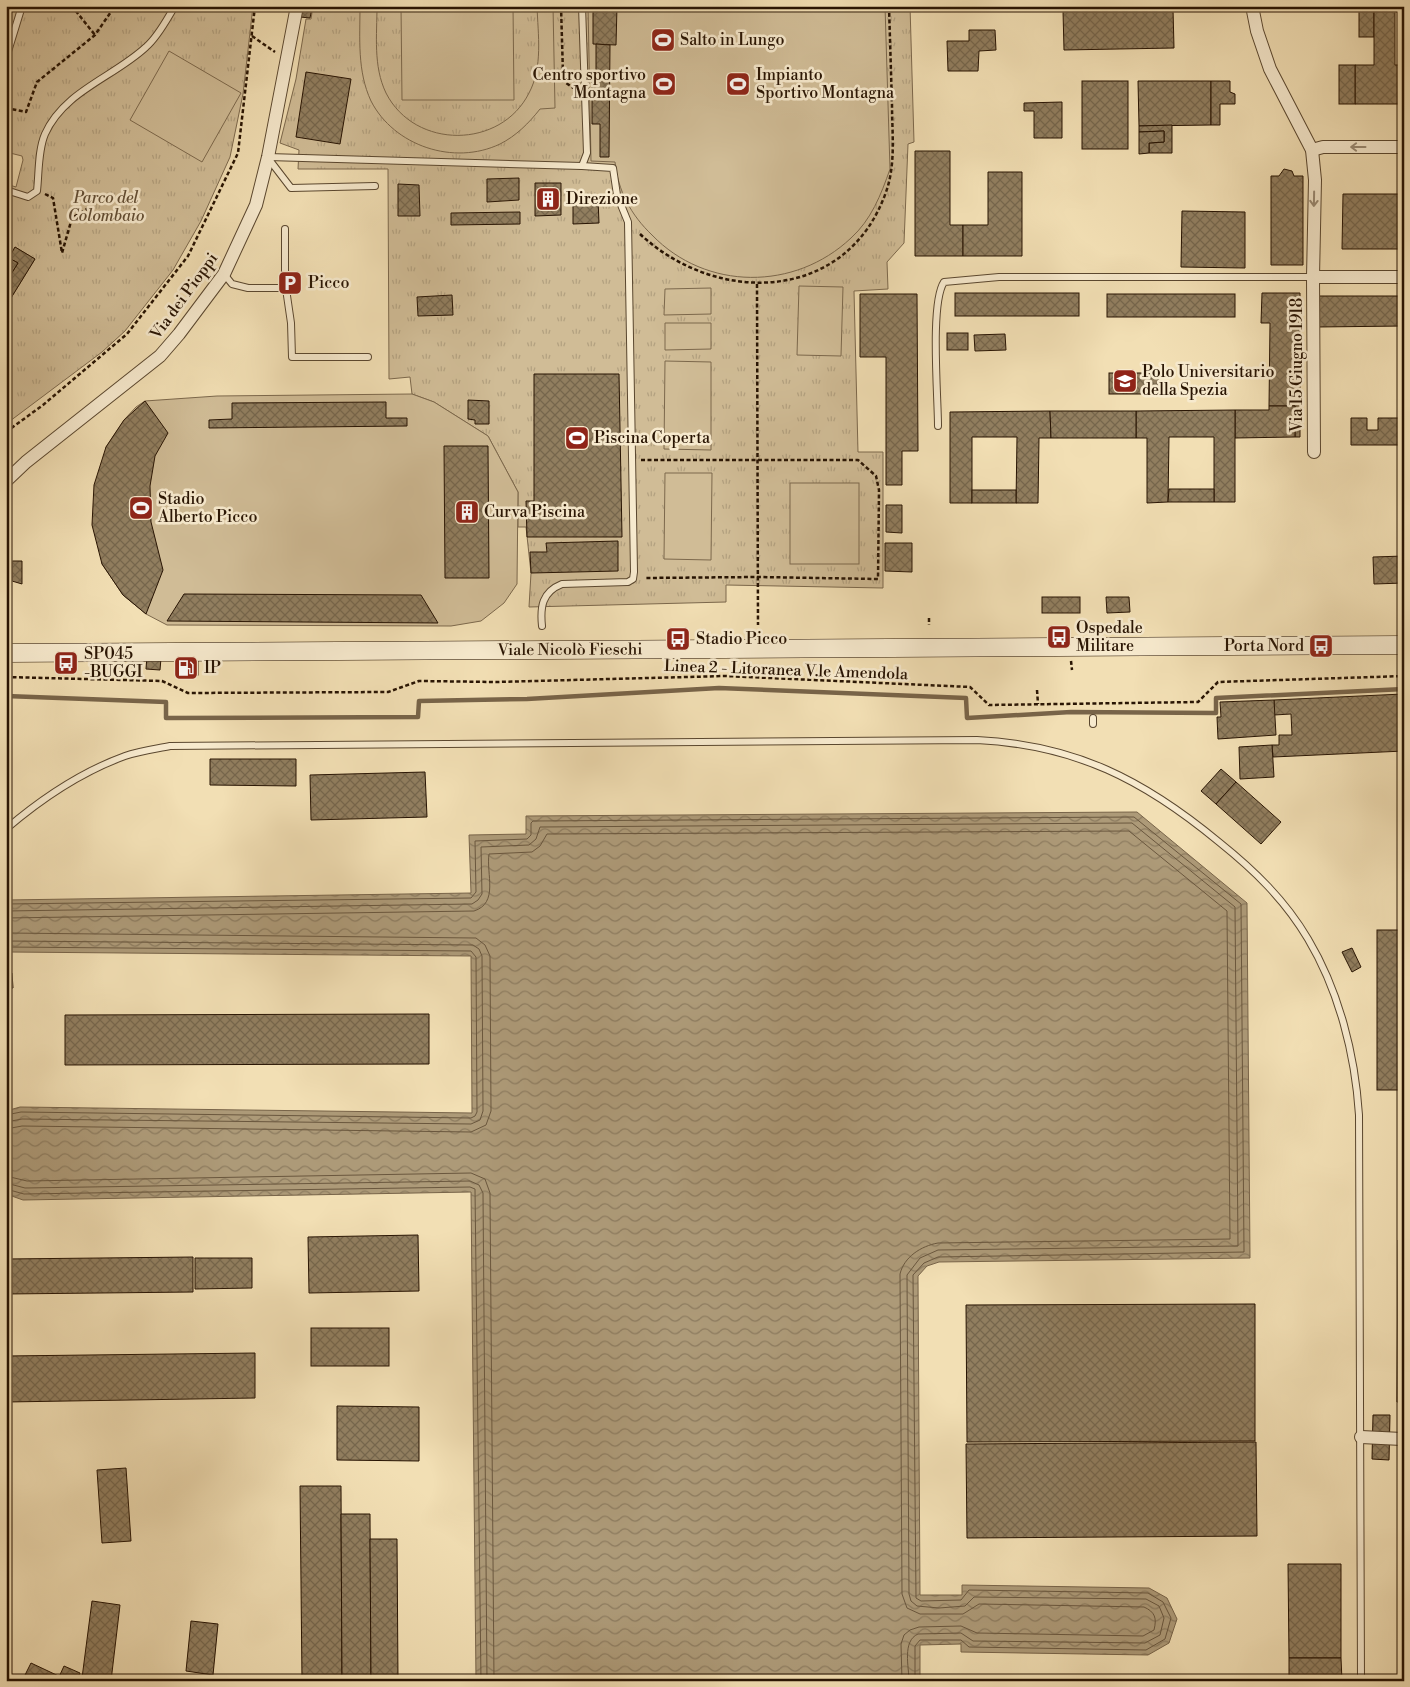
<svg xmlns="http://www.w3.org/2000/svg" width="1410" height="1687" viewBox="0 0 1410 1687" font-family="'Libre Bodoni',serif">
  <defs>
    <pattern id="grass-tufts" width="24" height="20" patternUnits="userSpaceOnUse" patternTransform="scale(1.25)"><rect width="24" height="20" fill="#d0bc96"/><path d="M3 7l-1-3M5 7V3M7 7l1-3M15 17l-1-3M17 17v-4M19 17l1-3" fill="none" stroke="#b3a180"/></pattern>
    <pattern id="water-waves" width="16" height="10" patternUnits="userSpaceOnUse" patternTransform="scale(1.25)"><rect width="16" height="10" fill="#ad9a78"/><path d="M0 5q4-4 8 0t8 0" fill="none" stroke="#8d7c60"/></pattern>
    <pattern id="building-cross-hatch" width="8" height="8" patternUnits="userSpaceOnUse" patternTransform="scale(1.25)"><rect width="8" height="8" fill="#917e5f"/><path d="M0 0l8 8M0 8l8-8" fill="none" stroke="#76664c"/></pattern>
  </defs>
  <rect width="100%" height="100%" fill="#f2dfb4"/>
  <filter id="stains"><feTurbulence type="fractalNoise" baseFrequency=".004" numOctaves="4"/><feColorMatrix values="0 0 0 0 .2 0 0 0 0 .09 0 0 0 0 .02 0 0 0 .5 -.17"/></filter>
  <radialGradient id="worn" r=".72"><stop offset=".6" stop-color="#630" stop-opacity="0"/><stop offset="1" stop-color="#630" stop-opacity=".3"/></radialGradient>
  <!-- grass -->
  <g fill="url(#grass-tufts)" stroke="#7c684c">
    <path d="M7,6H253L243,94L230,157L201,221L173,270L125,331L102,352L6,424V296L11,298L35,259L15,247L6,262V184L16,187L23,160L22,156L6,152Z"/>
    <path d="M313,6H910L914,142L908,144L904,243L887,262L888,289L854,291L858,452H883V588L726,585V602L529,607L531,573L526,527H518V492L488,436L434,402L412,394L410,377L389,379L388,169H298L299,150L280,143L296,79L306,19H311Z"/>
  </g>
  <!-- pitch -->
  <g fill="#d0bc96" stroke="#7c684c">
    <path d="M360,6H377C377,35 373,66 386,93C415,150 501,149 529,93C543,67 538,35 537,6H553L555,108L540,109C529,123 516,136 500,144C454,166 394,146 371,101C357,71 360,38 360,6Z"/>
    <path d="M401,6H513L514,100H402Z"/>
    <path d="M588,6H885L890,169C881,195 871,220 851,238C795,291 706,291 652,235C631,215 618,191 615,162L591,161Z"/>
    <path d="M169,51L241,93L202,162L130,120Z"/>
    <path d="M799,286L843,287L841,356L797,355Z"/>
    <path d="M711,288V314L664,315L665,289Z"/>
    <path d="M665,323H711V349L665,350Z"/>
    <path d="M665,361L711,362V450L664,449Z"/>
    <path d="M412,394L434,402L488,436L518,492L517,584L504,603L481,621L451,626L167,625L146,614L123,595L102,564L106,447L124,420L136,407L145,401L217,396Z"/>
    <path d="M665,473H712L711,560L664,559Z"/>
    <rect x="790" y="483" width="69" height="81"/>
  </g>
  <!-- water -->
  <path fill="url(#water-waves)" stroke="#786449" d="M1137,812L1247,903L1250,1258L939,1262L927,1266L918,1276L920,1595H962V1585L1149,1588L1167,1598L1177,1619L1169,1643L1148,1655L961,1652V1644L920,1645V1681H476L471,1192L23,1200L6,1194V1111L20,1107L472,1113L471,956L9,952H6V900L471,893L469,835L526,834V816Z"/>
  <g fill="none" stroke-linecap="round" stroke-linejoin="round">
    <!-- shore -->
    <g stroke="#6a573e" stroke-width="1">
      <path d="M6,904L471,898L476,892L475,841L527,839L531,835V823L533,821L1134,817L1241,904L1244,1252L938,1257L924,1263L913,1275L916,1598L921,1601L961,1600L969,1590L1148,1593L1163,1602L1171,1618L1165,1639L1146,1650L969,1647L961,1640H920L915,1646V1681"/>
      <path d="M6,911L472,904L478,900L482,894L481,847L529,845L536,839L540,827L1132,823L1235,907L1238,1246L938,1250L920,1258L907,1275L909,1594L911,1601L917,1606L939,1608L965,1606L974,1597L1146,1599L1159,1606L1164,1618L1160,1635L1145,1643L973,1641L961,1633L918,1634C902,1641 909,1667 909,1681"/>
      <path d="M6,918L474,911C499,903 486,874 489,854L532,852L540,846L547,834L1129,831L1227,911L1230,1239L938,1243C921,1246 904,1257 900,1274L902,1594L907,1608L920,1614H963L979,1604L1144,1607C1155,1612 1157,1618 1154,1630L1143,1636L977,1633L961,1626L919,1627L910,1630L904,1635L901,1644L902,1681"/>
      <path d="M6,933L476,938L485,945L490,956L491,1111L486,1125L471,1132L22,1126L6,1129"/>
      <path d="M6,941L473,945L479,949L482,956L483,1111L480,1120L471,1124L22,1119L6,1122"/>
      <path d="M6,947L471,951L476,957L477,1112L475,1116L471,1118L21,1112L6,1115"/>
      <path d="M6,1176L27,1181L471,1173L485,1179L490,1193L494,1681"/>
      <path d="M6,1183L25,1188L470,1181L479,1185L483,1193L487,1681"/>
      <path d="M6,1189L24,1194L470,1187L475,1189L481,1681"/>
    </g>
    <!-- stream -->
    <path stroke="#786449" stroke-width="4.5" d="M6,696L166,702V718L418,717L419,701L527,699L719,688L966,698L967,718L1071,712L1216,713V698L1404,689"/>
  </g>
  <!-- building -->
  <g fill="url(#building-cross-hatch)" stroke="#281403">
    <path d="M302,6L312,8L310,18L300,17Z"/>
    <path d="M593,6H617L616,45L593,44Z"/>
    <rect x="1359" y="6" width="15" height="31"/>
    <path d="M1374,6H1395V65H1402V104H1355V65H1374Z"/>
    <path d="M1173,9L1174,48L1064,50L1063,11Z"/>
    <path d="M969,30H995L996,50L979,51L978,71H948L947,41H969Z"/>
    <path d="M596,44L610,45L609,157H600V124H592V80H596Z"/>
    <rect x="1339" y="65" width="16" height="39"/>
    <path d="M306,72L351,79L340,144L296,137Z"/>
    <rect x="1082" y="81" width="46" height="68"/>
    <path d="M1138,81H1211V125L1139,126Z"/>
    <path d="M1211,81H1230V92L1235,94V104H1220V125H1211Z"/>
    <path d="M1062,102V138H1034V111H1024V103Z"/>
    <path d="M1172,125V153H1149V143L1164,142V131L1139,132V126Z"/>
    <path d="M1164,131V142L1149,143V153L1139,154V132Z"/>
    <path d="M915,151H950V225H963V256H915Z"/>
    <path d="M1284,169L1292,171L1294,176H1303V265H1271V176H1279Z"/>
    <path d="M988,172H1022V256H963V225H988Z"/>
    <path d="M519,178V200L487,202V179Z"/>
    <path d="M535,183H561V215L535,216Z"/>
    <path d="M398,184L419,185L420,216H398Z"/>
    <path d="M1343,194H1403V249H1342Z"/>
    <path d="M573,199H598L599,223L573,224Z"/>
    <path d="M1182,211L1245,212V268L1181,267Z"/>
    <path d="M520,212V224L451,225V213Z"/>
    <path d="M15,247L35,259L11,298L6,296V282L18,263L9,258Z"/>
    <path d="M9,258L18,263L6,282V262Z"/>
    <rect x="955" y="293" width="124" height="23"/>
    <path d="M1262,293H1300V437H1295V406H1269L1270,323H1261Z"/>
    <path d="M860,294H917L918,451H902V485H886V357H860Z"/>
    <rect x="1107" y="294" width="128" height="23"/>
    <path d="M452,295L453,315L418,316L417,297Z"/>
    <path d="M1317,296H1404V326L1317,327Z"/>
    <rect x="947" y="333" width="21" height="17"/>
    <path d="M1005,334L1006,350L975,351L974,335Z"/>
    <rect x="1109" y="373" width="49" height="21"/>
    <path d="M534,374H619L622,537H527L526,501H534Z"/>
    <path d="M468,400L489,401V424H475V420L468,419Z"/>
    <path d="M145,401L168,433L155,456L150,486L151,522L163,570L146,614L123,595L102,564L92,525L94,485L106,447L124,420Z"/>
    <path d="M386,402V418H407V426L209,428V420L232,419V403Z"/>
    <path d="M1269,406H1295V437L1235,438V410H1269Z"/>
    <path d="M1235,410V502H1214V437H1169L1168,502L1147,503V438H1136V411Z"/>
    <path d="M1050,411L1051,438H1039L1038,503H1016L1017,437H972V503H950V412Z"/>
    <path d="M1050,411H1136V438H1051Z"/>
    <path d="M1351,418H1367V430H1378V418H1404V445H1351Z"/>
    <path d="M444,446H488L489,578H445Z"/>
    <path d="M1169,489H1214V502H1168Z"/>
    <rect x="972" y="490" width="44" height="13"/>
    <path d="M886,505H902V533L886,532Z"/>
    <path d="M618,541V571L531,573L530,552H547L546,543Z"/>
    <path d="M885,543H912V572L885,571Z"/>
    <path d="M1404,556V583L1374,584L1373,557Z"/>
    <path d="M12,561H22V584L12,581Z"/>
    <path d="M184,594L421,595L438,623L167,621Z"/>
    <rect x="1042" y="597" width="38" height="16"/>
    <path d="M1106,597H1129L1130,612L1107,613Z"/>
    <path d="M147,656L161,658L160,670L146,669Z"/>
    <rect x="177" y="659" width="21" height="16"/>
    <path d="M1403,694L1404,751L1273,757L1272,745H1279V735H1292L1291,714L1274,715V700Z"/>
    <path d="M1274,700L1276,735L1218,739L1217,717H1221L1220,702Z"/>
    <path d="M1272,745L1274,777L1240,779L1239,747Z"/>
    <path d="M210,759H296V786L210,785Z"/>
    <path d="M1221,769L1236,782L1216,804L1201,791Z"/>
    <path d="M425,772L427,817L311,820L310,775Z"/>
    <path d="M1236,782L1281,822L1261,844L1216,804Z"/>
    <rect x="1377" y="930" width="27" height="160"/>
    <path d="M1352,948L1361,967L1352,972L1342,952Z"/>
    <path d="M12,973L13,988L6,989V974Z"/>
    <path d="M429,1014V1064L65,1065V1015Z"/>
    <rect x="1402" y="1090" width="2" height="31"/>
    <path d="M418,1235L419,1291L309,1293L308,1237Z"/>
    <path d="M1398,1240L1404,1241V1402H1397Z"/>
    <path d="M193,1257V1292L6,1294V1259Z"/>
    <path d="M195,1258H252V1288L195,1289Z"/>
    <path d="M1255,1304V1441L967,1442L966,1305Z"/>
    <rect x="311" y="1328" width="78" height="38"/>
    <path d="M255,1353V1398L6,1402V1356Z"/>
    <path d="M337,1406L419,1407V1461L337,1460Z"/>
    <path d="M1373,1415H1390L1389,1460L1372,1459Z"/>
    <path d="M1256,1442L1257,1536L967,1538L966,1444Z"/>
    <path d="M126,1468L131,1541L102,1543L97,1470Z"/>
    <path d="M300,1486H341L342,1681H302Z"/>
    <path d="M341,1514H370L371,1681H342Z"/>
    <path d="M370,1539H397L398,1681H371Z"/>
    <path d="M1288,1564H1341V1658H1289Z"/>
    <path d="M92,1601L120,1605L111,1681L82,1678Z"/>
    <path d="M191,1621L218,1624L213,1675L186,1671Z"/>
    <path d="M1289,1658H1341L1342,1681H1289Z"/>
    <path d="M31,1663L65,1679L64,1681H22Z"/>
    <path d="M64,1666L80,1673L76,1681H64L59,1677Z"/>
  </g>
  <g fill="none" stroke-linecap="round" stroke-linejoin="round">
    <defs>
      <g id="lane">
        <path d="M6,58L22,6"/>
        <path d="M268,157L582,166L587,153L582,6"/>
        <path d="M268,158L291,188L375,186"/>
        <path d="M6,190L28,197L37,191C39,173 38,150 45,134C64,91 114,77 146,47C158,37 167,19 175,6"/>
        <path d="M285,229V282L291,323L292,357H368"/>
        <path d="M224,274L232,284L248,288H287"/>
        <path d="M938,426C938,396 930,303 944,282L999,277H1313"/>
        <path d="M542,626C540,607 542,592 562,584L628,582L633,579L634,572L628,222L617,195L613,168L582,166"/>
        <path d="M1093,718V724"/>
        <path d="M6,829C41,799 81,772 125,756C139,751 155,749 170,746L977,740C1076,745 1144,780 1219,842C1254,870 1285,900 1308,939C1339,991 1355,1054 1359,1115L1361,1681"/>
      </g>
      <g id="street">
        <path d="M1252,6L1257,31L1270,69L1312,150L1315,180L1313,277H1404"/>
        <path d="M1312,150L1323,147H1404"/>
        <path d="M1313,277L1314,452"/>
        <path d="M6,481L26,462L160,356L179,334L224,274L256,205L268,157L297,6"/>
        <path d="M1361,1437L1402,1439"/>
      </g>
      <g id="secondary">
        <path id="s1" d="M6,653L1404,645"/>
      </g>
    </defs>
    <!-- lane casing -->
    <use href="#lane" stroke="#5a472f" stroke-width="8"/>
    <!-- street casing -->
    <use href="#street" stroke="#5a472f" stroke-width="14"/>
    <!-- secondary casing -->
    <use href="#secondary" stroke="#281403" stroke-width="19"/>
    <!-- path -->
    <g stroke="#281403" stroke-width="2.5" stroke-dasharray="4 2.5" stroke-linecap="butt">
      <path d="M57,6L75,10L95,35"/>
      <path d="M561,6L563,74L566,83L575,89"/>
      <path d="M252,36L275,52"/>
      <path d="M6,108L26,112L37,82L95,35L115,6"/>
      <path d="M45,194L53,198L62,253L72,218L90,207"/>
      <path d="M640,234C717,306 847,303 886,192C896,164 892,133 892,105C891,72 890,39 889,6"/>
      <path d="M757,284L758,625"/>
      <path d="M6,432L43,405L127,334L188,256L238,153L255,6"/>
      <path d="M641,460H858L876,476L879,490L878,579L758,577L644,578"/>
      <path d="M929,618V625"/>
      <path d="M1071,661L1072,670"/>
      <path d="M6,677L162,681L188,693L388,692L419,681L496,682L725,676L970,687L989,705L1198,702L1218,682L1404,676"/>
      <path d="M1037,690L1038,704"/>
    </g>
    <!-- lane -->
    <use href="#lane" stroke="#f7eace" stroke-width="6"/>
    <!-- street -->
    <use href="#street" stroke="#f7eace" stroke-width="12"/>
    <!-- secondary -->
    <use href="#secondary" stroke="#f7eace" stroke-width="18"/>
  </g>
  <!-- one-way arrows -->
  <defs><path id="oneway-shaft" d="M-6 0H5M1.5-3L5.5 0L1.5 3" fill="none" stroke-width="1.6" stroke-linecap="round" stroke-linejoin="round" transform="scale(1.25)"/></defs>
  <g stroke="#9a8a73">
    <use href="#oneway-shaft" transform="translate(1358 147) rotate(-180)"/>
    <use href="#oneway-shaft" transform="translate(1314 199) rotate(91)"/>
  </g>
  <!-- icons -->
  <defs>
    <symbol id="stadium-square" viewBox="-11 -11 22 22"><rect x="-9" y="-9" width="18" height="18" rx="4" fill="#8f2418" stroke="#f7eace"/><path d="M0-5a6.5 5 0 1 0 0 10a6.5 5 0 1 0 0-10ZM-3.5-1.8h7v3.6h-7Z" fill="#fff"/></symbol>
    <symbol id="building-square" viewBox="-11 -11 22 22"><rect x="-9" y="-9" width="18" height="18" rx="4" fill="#8f2418" stroke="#f7eace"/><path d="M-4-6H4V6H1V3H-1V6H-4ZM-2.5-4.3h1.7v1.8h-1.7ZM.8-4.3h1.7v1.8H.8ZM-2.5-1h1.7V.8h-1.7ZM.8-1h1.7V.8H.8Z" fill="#fff"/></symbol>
    <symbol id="parking-square" viewBox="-11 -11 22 22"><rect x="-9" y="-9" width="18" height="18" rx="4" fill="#8f2418" stroke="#f7eace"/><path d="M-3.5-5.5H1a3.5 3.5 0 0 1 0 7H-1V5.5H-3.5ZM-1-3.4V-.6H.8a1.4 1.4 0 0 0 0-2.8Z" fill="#fff"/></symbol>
    <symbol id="university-square" viewBox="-11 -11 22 22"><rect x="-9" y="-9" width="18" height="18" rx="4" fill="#8f2418" stroke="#f7eace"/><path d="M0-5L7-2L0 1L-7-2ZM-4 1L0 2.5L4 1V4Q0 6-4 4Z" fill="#fff"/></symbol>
    <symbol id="bus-square" viewBox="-11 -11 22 22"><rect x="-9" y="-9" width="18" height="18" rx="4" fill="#8f2418" stroke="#f7eace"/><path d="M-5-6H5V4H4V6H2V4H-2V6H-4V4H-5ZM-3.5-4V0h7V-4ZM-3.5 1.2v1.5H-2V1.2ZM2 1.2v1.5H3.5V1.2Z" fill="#fff"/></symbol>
    <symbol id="fuel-square" viewBox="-11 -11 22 22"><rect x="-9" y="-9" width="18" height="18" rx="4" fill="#8f2418" stroke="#f7eace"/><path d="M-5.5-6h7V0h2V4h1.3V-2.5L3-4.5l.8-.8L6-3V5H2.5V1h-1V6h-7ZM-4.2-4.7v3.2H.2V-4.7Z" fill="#fff"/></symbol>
  </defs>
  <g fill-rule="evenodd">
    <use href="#stadium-square" x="649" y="26" width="28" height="28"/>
    <use href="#stadium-square" x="650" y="70" width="28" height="28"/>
    <use href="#stadium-square" x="724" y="70" width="28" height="28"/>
    <use href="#building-square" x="534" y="185" width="28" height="28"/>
    <use href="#parking-square" x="276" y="269" width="28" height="28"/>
    <use href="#university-square" x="1111" y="367" width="28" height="28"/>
    <use href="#stadium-square" x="563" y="424" width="28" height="28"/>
    <use href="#stadium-square" x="127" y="494" width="28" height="28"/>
    <use href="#building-square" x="453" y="498" width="28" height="28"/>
    <use href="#bus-square" x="1045" y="623" width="28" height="28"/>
    <use href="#bus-square" x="664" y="625" width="28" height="28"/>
    <use href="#bus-square" x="1307" y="632" width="28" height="28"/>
    <use href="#bus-square" x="52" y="649" width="28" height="28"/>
    <use href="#fuel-square" x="172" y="654" width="28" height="28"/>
  </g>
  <g text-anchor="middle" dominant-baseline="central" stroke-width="5" stroke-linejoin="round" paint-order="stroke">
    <!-- poi labels -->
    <g font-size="16" fill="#281403" stroke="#f7eace" text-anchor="start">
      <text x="680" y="40">Salto in Lungo</text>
      <text x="646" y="75" text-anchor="end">Centro sportivo<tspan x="646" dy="18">Montagna</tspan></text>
      <text x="756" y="75">Impianto<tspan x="756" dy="18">Sportivo Montagna</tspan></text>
      <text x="566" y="199">Direzione</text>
      <text x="308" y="283">Picco</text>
      <text x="1142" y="372">Polo Universitario<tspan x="1142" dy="18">della Spezia</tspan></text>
      <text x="594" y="438">Piscina Coperta</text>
      <text x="158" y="499">Stadio<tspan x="158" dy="18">Alberto Picco</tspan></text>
      <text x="484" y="512">Curva Piscina</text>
      <text x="1076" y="628">Ospedale<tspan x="1076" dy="18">Militare</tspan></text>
      <text x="696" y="639">Stadio Picco</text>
      <text x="1304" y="646" text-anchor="end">Porta Nord</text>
      <text x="84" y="654">SP045<tspan x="84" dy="18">-BUGGI</tspan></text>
      <text x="204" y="668">IP</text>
    </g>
    <!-- park labels -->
    <g font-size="16" font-style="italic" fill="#634f36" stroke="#f7eace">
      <text x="106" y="198">Parco del<tspan x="106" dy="18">Colombaio</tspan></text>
    </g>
    <!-- street labels -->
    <g font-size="16" fill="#281403" stroke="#f7eace">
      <text transform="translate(184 296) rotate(-54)">Via dei Pioppi</text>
      <text transform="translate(1297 365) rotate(-90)">Via 15 Giugno 1918</text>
      <text stroke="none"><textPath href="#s1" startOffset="564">Viale Nicolò Fieschi</textPath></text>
      <text transform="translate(786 670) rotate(2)">Linea 2 - Litoranea V.le Amendola</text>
    </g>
  </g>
  <!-- margin -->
  <rect width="1410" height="1687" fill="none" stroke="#f2dfb4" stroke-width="25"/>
  <rect x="8" y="8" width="1395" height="1672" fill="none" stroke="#281403" stroke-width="2.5"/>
  <rect x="12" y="12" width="1385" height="1662" fill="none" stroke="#281403"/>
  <rect width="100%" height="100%" filter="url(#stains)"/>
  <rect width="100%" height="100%" fill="url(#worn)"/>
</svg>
